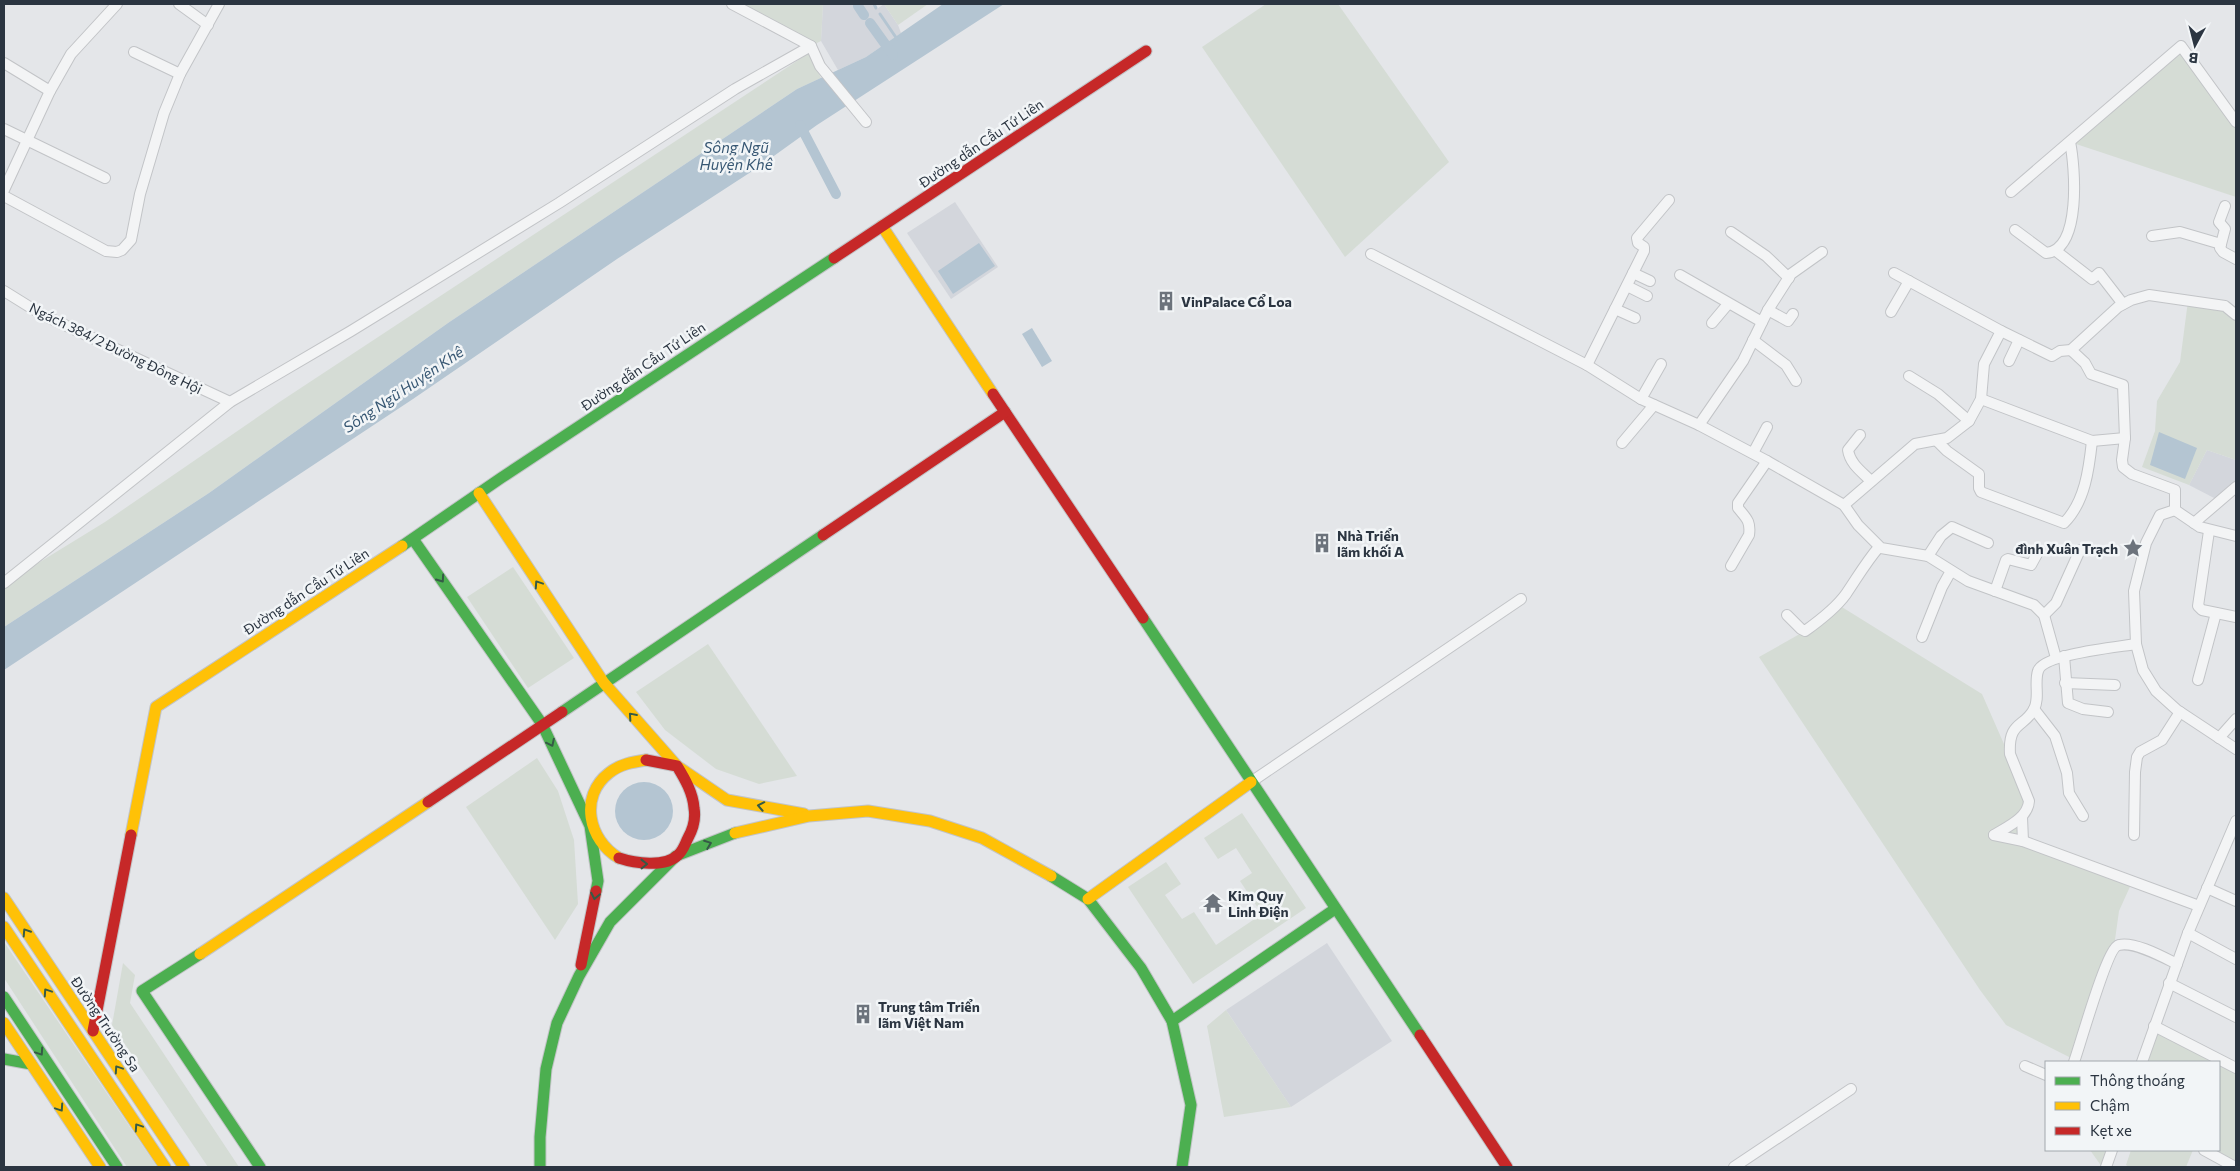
<svg xmlns="http://www.w3.org/2000/svg" width="2240" height="1171" viewBox="0 0 2240 1171" font-family="Commissioner,sans-serif">
  <rect width="100%" height="100%" fill="#e4e6e9"/>
  <!-- built -->
  <g fill="#d3d6dc">
    <path d="M823,4H873L877,9L884,4L898,25L901,33L866,57L838,70L821,41Z"/>
    <path d="M955,202L998,267L951,299L907,233Z"/>
    <path d="M2207,450L2236,460V484L2216,499L2189,485Z"/>
    <path d="M1327,943L1392,1041L1291,1107L1226,1010Z"/>
  </g>
  <!-- green -->
  <g fill="#d5dcd5">
    <path d="M732,4H823L821,41L811,46Z"/>
    <path d="M884,4H928L898,25Z"/>
    <path d="M1266,4H1338L1449,162L1345,257L1202,47Z"/>
    <path d="M2181,46L2236,121V197L2070,142Z"/>
    <path d="M809,53L821,78L797,89L448,323L209,493L4,627V584L105,522L278,403Z"/>
    <path d="M2188,301L2225,306L2236,315V460L2207,450L2189,485L2142,467L2155,431L2157,401L2180,362Z"/>
    <path d="M513,567L574,658L528,688L467,597Z"/>
    <path d="M1837,604L1982,694L2029,801L2022,840L2133,880L2119,911L2114,947L2075,1060L2006,1025L1980,990L1759,657L1805,631Z"/>
    <path d="M708,644L797,776L759,784L716,769L665,730L636,692Z"/>
    <path d="M537,758L558,791L574,840L578,904L555,940L466,807Z"/>
    <path d="M1242,813L1306,908L1193,984L1128,887L1166,862L1181,884L1165,895L1182,919L1194,912L1216,945L1262,914L1240,881L1252,873L1236,848L1218,859L1204,838Z"/>
    <path d="M4,942L157,1167H127L4,978Z"/>
    <path d="M123,963L135,975L130,1003L239,1167H208L112,1025Z"/>
    <path d="M1226,1010L1291,1107L1224,1117L1207,1026Z"/>
    <path d="M2154,1026L2236,1068V1167L2204,1150H2219V1062H2142Z"/>
    <path d="M2090,1150H2112L2102,1167Z"/>
    <path d="M2131,1150H2193L2186,1167H2129L2126,1165Z"/>
  </g>
  <!-- water -->
  <g fill="#b4c5d2">
    <path d="M943,4H1004L817,125L757,168L617,259L413,399L4,670V627L209,493L448,323L797,89L866,57Z"/>
    <path d="M979,243L995,266L953,294L938,271Z"/>
    <path d="M1032,328L1052,361L1042,367L1022,334Z"/>
    <path d="M2159,432L2197,448L2185,479L2150,465Z"/>
    <circle cx="644" cy="811" r="29"/>
  </g>
  <g fill="none" stroke-linecap="round" stroke-linejoin="round">
    <!-- stream -->
    <g stroke="#b4c5d2" stroke-width="3">
      <path d="M874,4L876,8"/>
      <path d="M880,14L897,39"/>
    </g>
    <!-- canal -->
    <g stroke="#b4c5d2" stroke-width="10">
      <path d="M858,6L864,15"/>
      <path d="M870,23L893,55"/>
      <path d="M800,125L836,194"/>
    </g>
    <defs>
      <g id="street">
        <path d="M179,4L208,25"/>
        <path d="M732,4L811,46L820,66L866,122"/>
        <path d="M134,52L180,74"/>
        <path d="M4,63L50,91"/>
        <path d="M4,129L105,178"/>
        <path d="M4,190L50,91L71,54L117,4"/>
        <path d="M2011,192L2181,46L2236,122"/>
        <path d="M4,196L106,251L117,252L122,250L131,240L140,194L164,113L180,74L219,4"/>
        <path d="M2225,206L2219,222L2225,229L2220,248L2223,252L2236,259"/>
        <path d="M2015,230L2046,253C2082,250 2075,166 2070,142"/>
        <path d="M1731,232L1766,256L1789,278"/>
        <path d="M2152,236L2180,232L2221,244"/>
        <path d="M2056,251L2092,279L2099,273L2123,304"/>
        <path d="M1371,254L1587,365L1641,399L1699,425L1767,461L1844,505L1858,525L1881,548L1928,556L1968,581L2034,605L2044,615L2056,658"/>
        <path d="M1633,273L1650,281"/>
        <path d="M1894,273L2001,331L2052,356L2060,351L2071,350L2118,307L2131,300L2149,295L2225,306L2236,315"/>
        <path d="M1680,275L1762,322"/>
        <path d="M1627,286L1647,296"/>
        <path d="M4,291L41,314L230,402"/>
        <path d="M1615,309L1635,318"/>
        <path d="M1768,310L1788,321L1793,314"/>
        <path d="M1891,312L1909,281"/>
        <path d="M1712,323L1728,304"/>
        <path d="M1753,340L1786,365L1796,381"/>
        <path d="M2071,350L2085,363L2091,374L2123,385L2125,438L2122,460L2123,467L2132,474L2175,490V510"/>
        <path d="M2009,361L2019,340"/>
        <path d="M1587,365L1644,251V247L1638,243L1637,238L1669,200"/>
        <path d="M1909,376L1938,394L1969,421"/>
        <path d="M1641,399L1661,364"/>
        <path d="M1981,399L2092,441L2125,438"/>
        <path d="M1699,425L1743,361L1768,310L1791,274L1822,252"/>
        <path d="M1860,435L1848,450C1850,464 1862,472 1871,481"/>
        <path d="M1936,440L1947,451L1979,474V488L1981,492L2064,523C2085,502 2089,469 2092,441"/>
        <path d="M1622,443L1654,405"/>
        <path d="M1753,453L1767,427"/>
        <path d="M1844,505L1915,444L1947,438L1969,421L1981,399L1984,364L2001,331"/>
        <path d="M2175,510L2160,515L2146,543L2134,591L2136,644L2143,670L2156,691L2177,710L2236,749"/>
        <path d="M2175,510L2200,527L2236,536"/>
        <path d="M2194,523L2236,487"/>
        <path d="M2209,531L2198,606L2202,610L2236,617"/>
        <path d="M1928,556L1941,536L1952,527L1988,543"/>
        <path d="M1731,566L1749,535C1751,521 1746,518 1738,508V503L1767,461"/>
        <path d="M4,583L230,402L351,331L559,203L735,89L811,46"/>
        <path d="M1995,591L2006,560L2008,559L2031,565L2037,554"/>
        <path d="M1787,615L1801,629L1805,631C1819,621 1836,608 1846,594C1857,578 1866,562 1879,547"/>
        <path d="M2044,615L2056,603L2080,550"/>
        <path d="M1922,637L1942,587L1951,571"/>
        <path d="M2064,656L2068,703L2083,709L2108,712"/>
        <path d="M2198,680L2216,613"/>
        <path d="M2065,683L2115,685"/>
        <path d="M2034,709L2055,736L2067,773L2069,793L2083,816"/>
        <path d="M2219,738L2236,719"/>
        <path d="M1251,782L1521,599"/>
        <path d="M2022,817L2023,841"/>
        <path d="M1994,835C2007,827 2028,818 2029,801L2010,754C2008,721 2024,728 2034,709C2040,698 2034,683 2038,671C2043,654 2119,647 2136,644"/>
        <path d="M1994,835L2023,841L2199,906"/>
        <path d="M2134,835L2135,772L2137,757L2140,752L2162,740L2180,712"/>
        <path d="M2207,888L2236,901"/>
        <path d="M2188,933L2236,959"/>
        <path d="M2169,983L2236,1017"/>
        <path d="M2154,1026L2236,1068"/>
        <path d="M2074,1062C2080,1046 2107,947 2119,945C2134,941 2163,957 2177,964"/>
        <path d="M2142,1062L2188,933L2236,821"/>
        <path d="M2025,1066L2046,1075"/>
        <path d="M2204,1150L2235,1167"/>
        <path d="M1734,1167L1851,1089"/>
        <path d="M2106,1167L2112,1150"/>
      </g>
      <g id="fast">
        <path d="M413,539L542,724L590,826L598,881L596,891"/>
        <path d="M402,546L501,478L834,258"/>
        <path d="M1143,618L1420,1035"/>
        <path d="M562,712L823,535"/>
        <path d="M1051,876L1088,899L1141,968L1172,1021L1191,1105L1182,1167"/>
        <path d="M200,954L142,991L260,1167"/>
        <path d="M4,997L117,1167"/>
        <path d="M1172,1021L1335,909"/>
        <path d="M4,1059L31,1064"/>
        <path d="M540,1167V1137L546,1069L557,1023L579,976L610,922L676,856L735,833"/>
      </g>
      <g id="slow">
        <path d="M882,226L993,394"/>
        <path d="M479,493L604,683L677,766L727,800L804,814"/>
        <path d="M735,833L809,816L868,811L930,821L982,838L1051,876"/>
        <path d="M131,835L156,707L402,546"/>
        <path d="M619,858C588,840 579,796 609,773C620,764 633,762 646,760"/>
        <path d="M4,898L184,1167"/>
        <path d="M1088,899L1251,782"/>
        <path d="M4,927L165,1167"/>
        <path d="M200,954L428,802"/>
        <path d="M4,1023L100,1167"/>
      </g>
      <g id="jam">
        <path d="M834,258L1146,51"/>
        <path d="M993,394L1143,618"/>
        <path d="M823,535L1005,412"/>
        <path d="M428,802L562,712"/>
        <path d="M619,858C634,863 665,868 678,855C683,851 685,844 688,838C693,829 696,819 694,808C693,793 685,779 677,766L646,760"/>
        <path d="M581,965L596,891"/>
        <path d="M93,1031L131,835"/>
        <path d="M1420,1035L1507,1167"/>
      </g>
    </defs>
    <!-- street casing -->
    <use href="#street" stroke="#c2c4c7" stroke-width="12"/>
    <!-- fast casing -->
    <use href="#fast" stroke="#c2c4c7" stroke-width="13"/>
    <!-- slow casing -->
    <use href="#slow" stroke="#c2c4c7" stroke-width="13"/>
    <!-- jam casing -->
    <use href="#jam" stroke="#c2c4c7" stroke-width="13"/>
    <!-- street -->
    <use href="#street" stroke="#f3f4f5" stroke-width="10"/>
    <!-- fast -->
    <use href="#fast" stroke="#4caf50" stroke-width="11"/>
    <!-- slow -->
    <use href="#slow" stroke="#ffc107" stroke-width="11"/>
    <!-- jam -->
    <use href="#jam" stroke="#c62828" stroke-width="11"/>
  </g>
  <!-- one-way arrows -->
  <defs><path id="oneway-chevron" d="M-2-3.5L2.5 0L-2 3.5" fill="none" stroke-width="1.6" stroke-linecap="round" stroke-linejoin="round" transform="scale(1.25)"/></defs>
  <g stroke="#355a46">
    <use href="#oneway-chevron" transform="translate(441 579) rotate(55)"/>
    <use href="#oneway-chevron" transform="translate(538 584) rotate(-124)"/>
    <use href="#oneway-chevron" transform="translate(632 716) rotate(-131)"/>
    <use href="#oneway-chevron" transform="translate(551 743) rotate(64)"/>
    <use href="#oneway-chevron" transform="translate(761 806) rotate(-169)"/>
    <use href="#oneway-chevron" transform="translate(708 844) rotate(-21)"/>
    <use href="#oneway-chevron" transform="translate(644 864) rotate(-1)"/>
    <use href="#oneway-chevron" transform="translate(595 896) rotate(101)"/>
    <use href="#oneway-chevron" transform="translate(26 932) rotate(-123)"/>
    <use href="#oneway-chevron" transform="translate(47 992) rotate(-124)"/>
    <use href="#oneway-chevron" transform="translate(40 1052) rotate(56)"/>
    <use href="#oneway-chevron" transform="translate(118 1069) rotate(-124)"/>
    <use href="#oneway-chevron" transform="translate(60 1108) rotate(56)"/>
    <use href="#oneway-chevron" transform="translate(138 1127) rotate(-124)"/>
  </g>
  <!-- icons -->
  <defs>
    <symbol id="building-bare" viewBox="-9 -9 18 18"><path d="M-4-6H4V6H1V3H-1V6H-4ZM-2.5-4.3h1.7v1.8h-1.7ZM.8-4.3h1.7v1.8H.8ZM-2.5-1h1.7V.8h-1.7ZM.8-1h1.7V.8H.8Z" fill="#6c737c" stroke="#f2f5f7" stroke-width="2.5" paint-order="stroke"/></symbol>
    <symbol id="sight-bare" viewBox="-9 -9 18 18"><path d="M0-6L1.8-2.2L6-1.7L2.9 1.2L3.7 5.4L0 3.3L-3.7 5.4L-2.9 1.2L-6-1.7L-1.8-2.2Z" fill="#6c737c" stroke="#f2f5f7" stroke-width="2.5" paint-order="stroke"/></symbol>
    <symbol id="temple-bare" viewBox="-9 -9 18 18"><path d="M0-6L5-2H3V0L6.5 2.5H4V6H1.5V3h-3V6H-4V2.5H-6.5L-3 0V-2H-5Z" fill="#6c737c" stroke="#f2f5f7" stroke-width="2.5" paint-order="stroke"/></symbol>
  </defs>
  <g fill-rule="evenodd">
    <use href="#building-bare" x="1152" y="287" width="28" height="28"/>
    <use href="#building-bare" x="1308" y="529" width="28" height="28"/>
    <use href="#sight-bare" x="2119" y="534" width="28" height="28"/>
    <use href="#temple-bare" x="1199" y="889" width="28" height="28"/>
    <use href="#building-bare" x="849" y="1000" width="28" height="28"/>
  </g>
  <g text-anchor="middle" dominant-baseline="central" stroke-width="5" stroke-linejoin="round" paint-order="stroke">
    <!-- street labels -->
    <g font-size="14" fill="#2b3541" stroke="#f2f5f7">
      <text transform="translate(981 143) rotate(-34)">Đường dẫn Cầu Tứ Liên</text>
      <text transform="translate(116 348) rotate(26)">Ngách 384/2 Đường Đông Hội</text>
      <text transform="translate(643 366) rotate(-34)">Đường dẫn Cầu Tứ Liên</text>
      <text transform="translate(306 591) rotate(-33)">Đường dẫn Cầu Tứ Liên</text>
      <text transform="translate(106 1024) rotate(56)">Đường Trường Sa</text>
    </g>
    <!-- poi labels -->
    <g font-size="14" font-weight="bold" fill="#2b3541" stroke="#f2f5f7" text-anchor="start">
      <text x="1181" y="301">VinPalace Cổ Loa</text>
      <text x="1337" y="535">Nhà Triển<tspan x="1337" dy="16">lãm khối A</tspan></text>
      <text x="2118" y="548" text-anchor="end">đình Xuân Trạch</text>
      <text x="1228" y="895">Kim Quy<tspan x="1228" dy="16">Linh Điện</tspan></text>
      <text x="878" y="1006">Trung tâm Triển<tspan x="878" dy="16">lãm Việt Nam</tspan></text>
    </g>
    <!-- water labels -->
    <g font-size="15" font-style="italic" fill="#375773" stroke="#f2f5f7">
      <text x="736" y="147">Sông Ngũ<tspan x="736" dy="17">Huyện Khê</tspan></text>
      <text transform="translate(403 389) rotate(-34)">Sông Ngũ Huyện Khê</text>
    </g>
  </g>
  <!-- border -->
  <rect width="2240" height="1171" fill="none" stroke="#2b3541" stroke-width="10"/>
  <!-- legend -->
  <rect x="2045" y="1061" width="175" height="90" fill="#f2f5f7" stroke="#a2a8ae"/>
  <rect x="2055" y="1077" width="25" height="8" fill="#4caf50" stroke="#a2a8ae"/>
  <text x="2090" y="1086" font-size="15" fill="#2b3541">Thông thoáng</text>
  <rect x="2055" y="1102" width="25" height="8" fill="#ffc107" stroke="#a2a8ae"/>
  <text x="2090" y="1111" font-size="15" fill="#2b3541">Chậm</text>
  <rect x="2055" y="1127" width="25" height="8" fill="#c62828" stroke="#a2a8ae"/>
  <text x="2090" y="1136" font-size="15" fill="#2b3541">Kẹt xe</text>
  <!-- north arrow -->
  <g transform="translate(2195 45) rotate(187)" stroke="#f2f5f7" stroke-width="4" paint-order="stroke">
  <path d="M0-4L9 19L0 12L-9 19Z" fill="#2b3541"/>
  <text y="-8" font-size="14" font-weight="bold" text-anchor="middle" fill="#2b3541">B</text>
  </g>
</svg>
